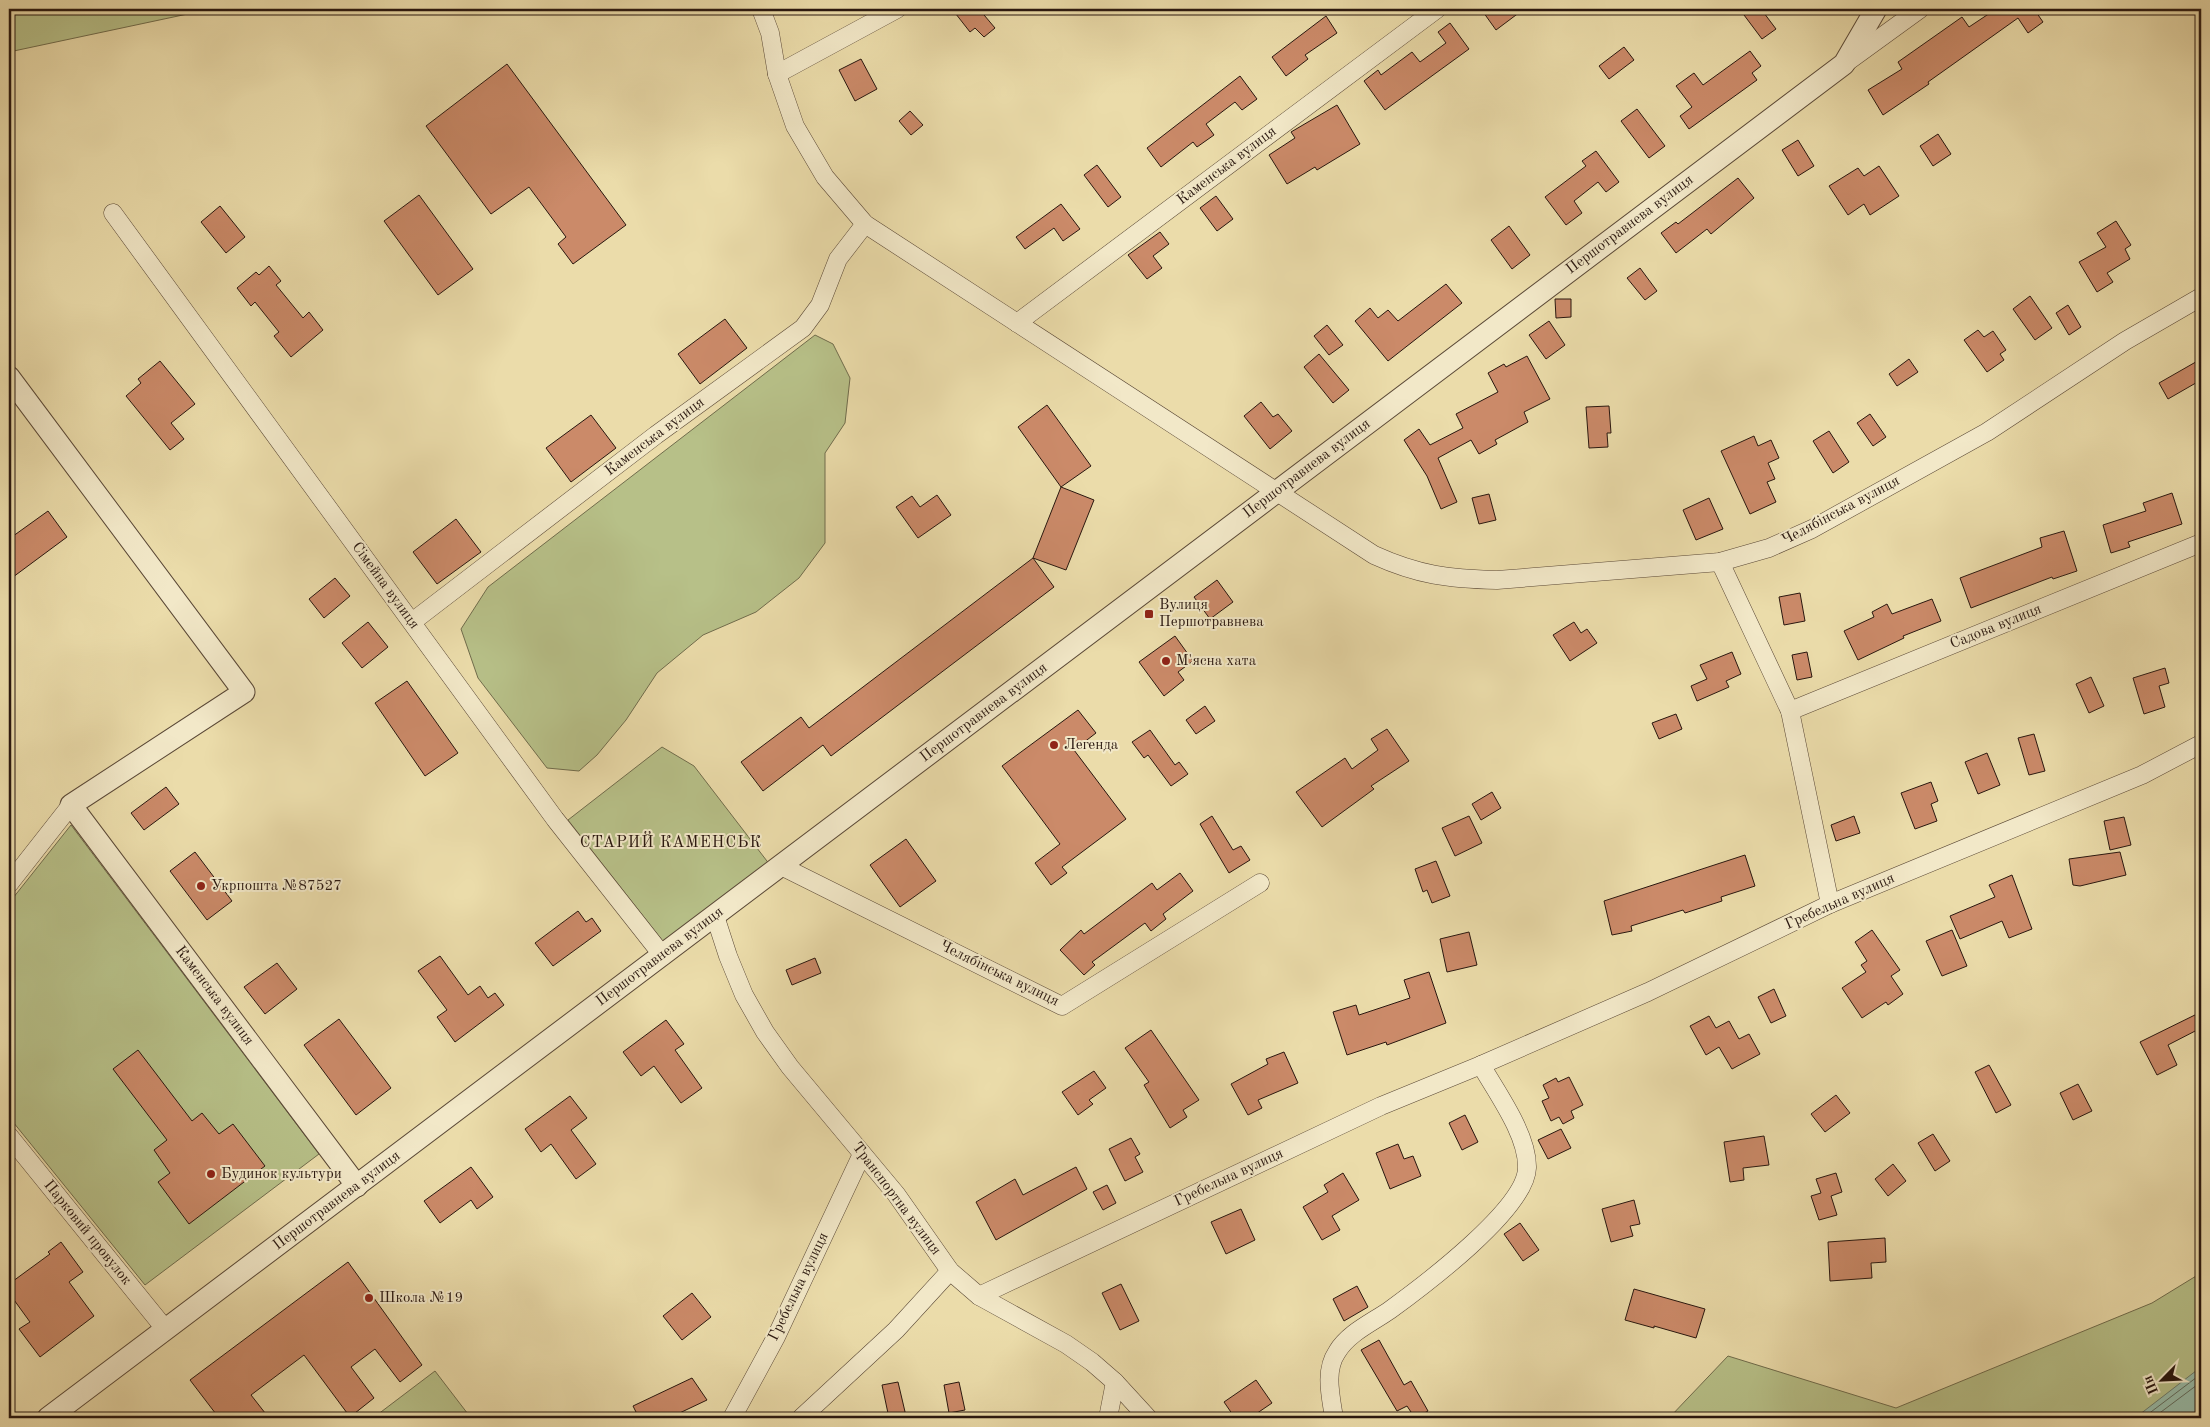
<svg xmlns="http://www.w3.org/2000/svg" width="2210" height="1427" viewBox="0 0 2210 1427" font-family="'Old Standard TT',serif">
  <rect width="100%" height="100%" fill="#ebdcaa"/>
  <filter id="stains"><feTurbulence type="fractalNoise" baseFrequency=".004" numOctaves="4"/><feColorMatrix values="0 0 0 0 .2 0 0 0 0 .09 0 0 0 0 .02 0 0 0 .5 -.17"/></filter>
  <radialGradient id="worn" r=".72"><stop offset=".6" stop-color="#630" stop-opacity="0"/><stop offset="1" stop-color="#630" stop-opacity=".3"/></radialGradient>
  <!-- green -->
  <g fill="#b7c088" stroke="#706c4c">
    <path d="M9,9H211L9,52Z"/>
    <path d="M815,335L833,344L850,378L845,423L825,453V543L799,578L756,612L703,635L657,673L626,720L597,755L579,771L547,768L478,678L461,629L488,587Z"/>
    <path d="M662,747L694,766L770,865L665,944L568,820Z"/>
    <path d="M71,825L319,1154L145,1285L9,1117V903Z"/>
    <path d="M2201,1273V1418H1669L1728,1356L1896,1408L2152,1303Z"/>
    <path d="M435,1371L471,1418H373Z"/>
  </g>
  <!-- water -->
  <path fill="#98bca9" stroke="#6c7a6b" d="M2201,1367V1418H2135Z"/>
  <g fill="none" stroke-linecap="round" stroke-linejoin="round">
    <!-- shore -->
    <g stroke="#606a5c" stroke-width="1">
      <path d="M2143,1418L2201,1374"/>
      <path d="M2153,1418L2201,1382"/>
    </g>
  </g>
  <!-- building -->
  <g fill="#cb8a69" stroke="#29170f">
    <path d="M952,9H979L995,28L984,37L975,28L970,32Z"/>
    <path d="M1481,9H1524L1496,30Z"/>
    <path d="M1753,9H1761L1776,29L1762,39L1744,15Z"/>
    <path d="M1996,9H2034L2043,22L2028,33L2018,18L1928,82L1929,84L1883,115L1868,90L1902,69L1898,62L1962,17L1969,27Z"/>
    <path d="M1326,16L1337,33L1305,55L1308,59L1286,76L1272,57Z"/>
    <path d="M1450,23L1469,49L1385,110L1364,81L1378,70L1381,75L1412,52L1420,62L1446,43L1438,32Z"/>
    <path d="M1624,47L1634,60L1609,79L1599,66Z"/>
    <path d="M1750,51L1761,66L1752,73L1757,80L1689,129L1680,116L1692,107L1676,86L1694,73L1703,85Z"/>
    <path d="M861,59L877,89L855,101L839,70Z"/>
    <path d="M507,64L626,225L573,264L558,244L566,237L529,187L491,214L426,126Z"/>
    <path d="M1240,76L1257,99L1242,110L1235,102L1206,124L1214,135L1197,147L1193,142L1161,167L1147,148Z"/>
    <path d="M1337,105L1360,144L1317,170L1315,167L1287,184L1269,155L1295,138L1291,132Z"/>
    <path d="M1637,109L1665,146L1649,158L1621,121Z"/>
    <path d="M910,111L923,125L911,135L899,121Z"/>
    <path d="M1938,134L1951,154L1933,166L1920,146Z"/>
    <path d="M1798,140L1814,166L1798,176L1782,150Z"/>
    <path d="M1596,151L1619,182L1606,192L1598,182L1574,201L1582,213L1566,225L1545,197L1586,166L1582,161Z"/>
    <path d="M1097,165L1121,197L1108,207L1084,175Z"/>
    <path d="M1879,166L1899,196L1870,215L1864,204L1848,215L1829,186L1858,168L1864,176Z"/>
    <path d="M1738,178L1754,198L1711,234L1707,229L1676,253L1661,233L1676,222L1678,224Z"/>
    <path d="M419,195L473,269L438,295L384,221Z"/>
    <path d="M1216,196L1233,219L1217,231L1200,208Z"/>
    <path d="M1061,204L1080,229L1063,241L1054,228L1025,249L1016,237Z"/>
    <path d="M220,206L245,237L226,253L201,222Z"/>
    <path d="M2116,221L2131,245L2125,249L2130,259L2107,273L2113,282L2097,292L2079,262L2106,247L2097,233Z"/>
    <path d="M1509,226L1530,255L1512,269L1491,240Z"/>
    <path d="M1160,232L1169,244L1153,256L1162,268L1147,279L1128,255Z"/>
    <path d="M269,266L281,281L276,285L303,318L309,312L323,330L291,357L274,336L279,332L255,302L251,306L237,288L256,272L259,275Z"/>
    <path d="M1640,268L1657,291L1645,300L1627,278Z"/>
    <path d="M1446,284L1462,303L1388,361L1355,321L1370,308L1378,318L1388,310L1398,321Z"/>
    <path d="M2030,296L2052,328L2035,340L2013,309Z"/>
    <path d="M1555,299H1571V317L1556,318Z"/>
    <path d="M2068,305L2081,327L2069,335L2056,313Z"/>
    <path d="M725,319L747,348L700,384L678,354Z"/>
    <path d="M1549,321L1565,345L1546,359L1529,335Z"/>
    <path d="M1327,325L1343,345L1329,355L1314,336Z"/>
    <path d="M1978,330L1984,337L1993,331L2006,350L2000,354L2004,360L1987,372L1964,340Z"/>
    <path d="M1319,354L1349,390L1333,403L1304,367Z"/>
    <path d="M1527,356L1550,399L1524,412L1528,422L1495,440L1497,444L1479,454L1471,440L1438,458L1457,502L1441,509L1427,476L1404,440L1419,429L1430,445L1463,428L1456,414L1498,392L1488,373L1504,364L1506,367Z"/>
    <path d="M1909,359L1918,372L1897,386L1889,374Z"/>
    <path d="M2201,359V380L2168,399L2159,383Z"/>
    <path d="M160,361L195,404L171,423L184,439L170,450L126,396L141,383L138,379Z"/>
    <path d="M1261,402L1273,417L1278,414L1292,431L1270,449L1244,416Z"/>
    <path d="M1047,405L1091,466L1061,487L1018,427Z"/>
    <path d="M1609,406L1611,433H1607L1608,447L1589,448L1586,407Z"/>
    <path d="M1870,414L1886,437L1873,446L1857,423Z"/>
    <path d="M591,415L616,448L571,482L546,448Z"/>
    <path d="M1829,431L1849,462L1833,473L1813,441Z"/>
    <path d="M1754,436L1758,446L1771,440L1779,458L1768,463L1775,479L1767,482L1776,502L1750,514L1721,451Z"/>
    <path d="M1061,487L1094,500L1066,570L1033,558L1054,587L831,756L823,745L763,791L741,762L801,717L809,728L1033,558Z"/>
    <path d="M2172,493L2182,524L2128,542L2130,547L2111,553L2103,525L2146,511L2143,503Z"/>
    <path d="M1489,494L1496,520L1479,524L1472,498Z"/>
    <path d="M937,495L951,515L918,538L896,507L912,496L920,507Z"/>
    <path d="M1709,498L1723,529L1696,540L1683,510Z"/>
    <path d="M48,511L67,537L9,580V539Z"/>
    <path d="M456,519L481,552L437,584L413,552Z"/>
    <path d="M2064,531L2077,571L2053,579L2052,577L1971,608L1960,578L2042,547L2040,538Z"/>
    <path d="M335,578L350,596L324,618L309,599Z"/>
    <path d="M1217,580L1233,602L1210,619L1194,597Z"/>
    <path d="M1800,593L1805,621L1784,625L1779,597Z"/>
    <path d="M1932,599L1941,621L1903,636L1904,638L1858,660L1844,631L1874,617L1872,612L1887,604L1892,614Z"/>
    <path d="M368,622L388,647L362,668L342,643Z"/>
    <path d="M1574,622L1581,633L1587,629L1597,643L1570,661L1553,635Z"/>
    <path d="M1175,636L1193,661L1178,672L1184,680L1164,696L1139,662Z"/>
    <path d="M1732,652L1741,674L1726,681L1729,687L1697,701L1691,686L1707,679L1700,665Z"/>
    <path d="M1807,652L1812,677L1797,680L1792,655Z"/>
    <path d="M2165,668L2169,683L2159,686L2165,707L2144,714L2133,678Z"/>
    <path d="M2091,677L2104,706L2089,713L2076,684Z"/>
    <path d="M407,681L458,753L425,776L375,703Z"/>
    <path d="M1205,706L1215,721L1196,734L1186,720Z"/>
    <path d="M1078,710L1096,733L1074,750L1126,819L1062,867L1067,873L1051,885L1035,863L1060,844L1002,766Z"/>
    <path d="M1676,714L1682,729L1659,739L1652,723Z"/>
    <path d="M1387,729L1409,761L1371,786L1374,789L1322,827L1296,792L1345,758L1352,769L1378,750L1371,739Z"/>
    <path d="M1150,730L1175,765L1179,762L1188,774L1171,786L1148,755L1144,758L1132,742Z"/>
    <path d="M2034,734L2045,771L2029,775L2018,738Z"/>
    <path d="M1987,753L2000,785L1978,794L1965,762Z"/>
    <path d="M1931,782L1938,801L1931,804L1937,821L1915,829L1901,793Z"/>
    <path d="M166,787L179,804L144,830L131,813Z"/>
    <path d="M1492,792L1501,808L1481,820L1472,804Z"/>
    <path d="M1212,816L1233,850L1241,846L1250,860L1229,873L1200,824Z"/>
    <path d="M1469,816L1482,843L1455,856L1442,828Z"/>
    <path d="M1854,816L1860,833L1836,841L1831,825Z"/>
    <path d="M2124,817L2131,845L2110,850L2104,821Z"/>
    <path d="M906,839L936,881L900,907L870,865Z"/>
    <path d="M195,852L232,901L207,920L170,871Z"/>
    <path d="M2120,852L2126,875L2080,886L2073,885L2069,859Z"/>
    <path d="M1745,855L1755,886L1721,897L1722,901L1685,913L1683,910L1631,926L1632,931L1612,935L1604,901Z"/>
    <path d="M1436,861L1450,896L1432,903L1427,890L1423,892L1415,869Z"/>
    <path d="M1180,873L1193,891L1163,914L1166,919L1151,931L1145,923L1092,962L1095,965L1084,975L1060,950L1081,930L1084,934L1152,883L1157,890Z"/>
    <path d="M2012,875L2032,929L2009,938L2002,921L1960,939L1950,916L1995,897L1989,885Z"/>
    <path d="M578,911L586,922L592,918L601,931L553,966L535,943Z"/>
    <path d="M1872,930L1900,970L1891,976L1903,994L1888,1005L1886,1002L1862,1018L1842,988L1866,972L1861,965L1867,961L1855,942Z"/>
    <path d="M1952,930L1967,966L1942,976L1926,941Z"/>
    <path d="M1469,932L1477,965L1447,972L1440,939Z"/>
    <path d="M440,956L468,995L480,986L488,998L495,993L504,1005L455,1042L437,1017L447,1010L418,971Z"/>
    <path d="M815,958L821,973L792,985L786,970Z"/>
    <path d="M277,963L297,989L265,1014L244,987Z"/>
    <path d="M1429,972L1446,1023L1387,1045L1386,1042L1347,1055L1333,1012L1356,1005L1359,1015L1410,998L1404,980Z"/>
    <path d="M1774,989L1786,1016L1771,1023L1758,997Z"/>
    <path d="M2201,1012V1028L2168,1045L2177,1065L2157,1075L2140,1042Z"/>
    <path d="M1709,1016L1716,1028L1729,1021L1739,1039L1749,1034L1760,1054L1732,1069L1719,1047L1706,1055L1690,1026Z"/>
    <path d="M339,1019L391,1088L356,1115L304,1045Z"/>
    <path d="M666,1020L684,1044L675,1050L702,1088L681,1103L654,1066L641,1076L623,1052Z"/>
    <path d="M1151,1030L1199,1100L1183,1110L1187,1117L1170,1128L1144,1085L1149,1082L1125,1048Z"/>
    <path d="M138,1050L192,1121L202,1113L219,1134L233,1124L265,1166L189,1224L158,1182L170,1173L154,1150L167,1140L113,1069Z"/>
    <path d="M1284,1052L1298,1083L1258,1100L1262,1108L1248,1115L1231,1084L1268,1064L1266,1059Z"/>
    <path d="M1989,1065L2011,1105L1996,1113L1975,1072Z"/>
    <path d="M1094,1071L1106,1088L1089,1100L1093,1104L1078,1115L1062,1092Z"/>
    <path d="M1569,1077L1583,1105L1571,1111L1574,1118L1563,1124L1559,1117L1551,1121L1542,1101L1549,1098L1543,1085L1556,1078L1558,1082Z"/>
    <path d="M2078,1084L2092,1111L2073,1120L2060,1093Z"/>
    <path d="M1836,1095L1850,1113L1825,1132L1811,1114Z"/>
    <path d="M570,1096L587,1118L571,1130L596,1164L576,1179L551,1144L541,1152L525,1129Z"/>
    <path d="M1465,1115L1478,1142L1462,1150L1449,1123Z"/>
    <path d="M1561,1129L1571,1148L1548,1159L1538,1140Z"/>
    <path d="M1933,1134L1950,1161L1935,1171L1918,1143Z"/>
    <path d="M1764,1136L1769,1165L1743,1168L1744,1180L1730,1182L1724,1142Z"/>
    <path d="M1131,1138L1140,1154L1135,1157L1143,1172L1125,1181L1109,1149Z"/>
    <path d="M1398,1144L1404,1159L1413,1156L1421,1176L1390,1189L1376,1153Z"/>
    <path d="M1893,1164L1906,1181L1888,1196L1875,1179Z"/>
    <path d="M471,1167L493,1197L477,1209L471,1200L440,1223L424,1201Z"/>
    <path d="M1076,1167L1087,1189L996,1240L976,1202L1015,1179L1023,1195Z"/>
    <path d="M1343,1173L1359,1200L1332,1216L1340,1230L1322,1240L1303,1207L1328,1192L1324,1185Z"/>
    <path d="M1836,1173L1842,1192L1831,1196L1837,1215L1819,1220L1811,1196L1821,1193L1816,1179Z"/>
    <path d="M1107,1185L1116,1203L1103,1210L1093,1192Z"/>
    <path d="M1634,1200L1640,1224L1630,1226L1633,1236L1611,1242L1602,1209Z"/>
    <path d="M1241,1209L1255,1240L1226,1254L1211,1222Z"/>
    <path d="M1520,1223L1539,1250L1523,1261L1504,1234Z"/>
    <path d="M1885,1238L1886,1262L1871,1263L1872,1278L1830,1281L1828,1242Z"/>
    <path d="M61,1242L83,1272L69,1282L94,1316L40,1357L19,1329L30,1322L9,1293V1284L50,1254L48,1252Z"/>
    <path d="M348,1262L422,1365L400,1382L375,1349L351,1367L374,1398L350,1417L304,1355L251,1395L269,1418H219L190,1380Z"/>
    <path d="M1121,1284L1139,1321L1120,1330L1102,1293Z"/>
    <path d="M1357,1286L1368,1307L1344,1321L1333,1299Z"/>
    <path d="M1634,1289L1705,1309L1696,1338L1654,1326V1328L1625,1320Z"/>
    <path d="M692,1293L711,1317L682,1340L663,1316Z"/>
    <path d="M1379,1340L1404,1385L1411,1381L1428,1411L1415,1418L1407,1406L1397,1411L1361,1350Z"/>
    <path d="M692,1378L707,1400L669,1418H639L633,1406Z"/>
    <path d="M1256,1380L1272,1403L1250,1418H1235L1224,1402Z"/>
    <path d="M898,1382L906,1416L889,1418L882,1385Z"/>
    <path d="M959,1382L965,1410L949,1413L944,1385Z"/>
  </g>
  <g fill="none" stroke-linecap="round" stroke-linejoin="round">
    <defs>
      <g id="minor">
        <path d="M761,9L770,33L777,74L795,126L825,177L865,224L1374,555C1418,575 1449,579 1497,580L1720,562L1769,548L1812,529L1987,432L2125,341L2201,297"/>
        <path d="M1847,62L1920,9"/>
        <path d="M777,74L897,9"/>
        <path d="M113,213L555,819L663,956"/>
        <path d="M1017,323L1437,9"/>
        <path d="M1720,562L1790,711L1830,904"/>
        <path d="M412,622L656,435L803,328L820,305L838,259L865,224"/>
        <path d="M1790,711L2201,543"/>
        <path d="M781,866L1062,1006L1260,883"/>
        <path d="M9,884L71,805"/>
        <path d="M715,916L728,956L744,995L765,1032L790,1067L896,1194L950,1271L979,1296L1066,1344L1092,1362L1115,1382L1148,1418"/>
        <path d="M9,1136L166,1330"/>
        <path d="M979,1296L1381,1106L1481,1065L1648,992L1830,904L2142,775L2201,744"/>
        <path d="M732,1418L776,1337L862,1154"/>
        <path d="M801,1418L896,1330L950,1271"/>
        <path d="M1108,1418L1115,1382"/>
        <path d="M1334,1418C1331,1397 1324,1371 1337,1352C1348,1333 1373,1322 1390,1310C1423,1286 1526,1209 1527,1168C1528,1135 1497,1093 1481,1065"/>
      </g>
      <g id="tertiary">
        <path d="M9,377L244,692L71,805L357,1186"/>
        <path d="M48,1418L1844,64L1876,9"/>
      </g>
    </defs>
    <!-- minor casing -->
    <use href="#minor" stroke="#5a4836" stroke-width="19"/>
    <!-- tertiary casing -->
    <use href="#tertiary" stroke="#5a4836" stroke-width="23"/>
    <!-- minor -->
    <use href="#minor" stroke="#f2e8c8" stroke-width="18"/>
    <!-- tertiary -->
    <use href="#tertiary" stroke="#f2e8c8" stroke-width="21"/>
  </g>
  <!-- markers -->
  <g fill="#8f2418" stroke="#f2e8c8" stroke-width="2">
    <rect x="1144" y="609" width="10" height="10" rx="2.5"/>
    <circle cx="1166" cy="661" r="5"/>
    <circle cx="1054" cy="745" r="5"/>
    <circle cx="201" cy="886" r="5"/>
    <circle cx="211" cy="1174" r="5"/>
    <circle cx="369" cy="1298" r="5"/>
  </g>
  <g text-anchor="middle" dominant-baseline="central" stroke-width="4" stroke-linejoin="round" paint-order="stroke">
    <!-- street labels -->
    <g font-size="15" fill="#29170f" stroke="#f2e8c8">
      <text transform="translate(1227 166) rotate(-37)">Каменська вулиця</text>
      <text transform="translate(1630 225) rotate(-37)">Першотравнева вулиця</text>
      <text transform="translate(655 437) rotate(-37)">Каменська вулиця</text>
      <text transform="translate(1307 469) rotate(-37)">Першотравнева вулиця</text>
      <text transform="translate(1841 511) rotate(-28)">Челябінська вулиця</text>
      <text transform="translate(385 586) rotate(54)">Сімейна вулиця</text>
      <text transform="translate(1996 627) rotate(-22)">Садова вулиця</text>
      <text transform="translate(984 713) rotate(-37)">Першотравнева вулиця</text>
      <text transform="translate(1840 902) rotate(-24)">Гребельна вулиця</text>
      <text transform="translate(660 957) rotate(-37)">Першотравнева вулиця</text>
      <text transform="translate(999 974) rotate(26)">Челябінська вулиця</text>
      <text transform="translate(214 996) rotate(53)">Каменська вулиця</text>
      <text transform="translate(1229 1178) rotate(-25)">Гребельна вулиця</text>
      <text transform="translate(896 1199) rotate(53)">Транспортна вулиця</text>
      <text transform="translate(337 1201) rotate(-37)">Першотравнева вулиця</text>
      <text transform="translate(87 1233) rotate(51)">Парковий провулок</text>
      <text transform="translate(799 1287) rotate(-64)">Гребельна вулиця</text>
    </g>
    <!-- poi labels -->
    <g font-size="15" fill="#29170f" stroke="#f2e8c8" text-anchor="start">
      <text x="1159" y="605">Вулиця<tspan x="1159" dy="17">Першотравнева</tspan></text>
      <text x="1176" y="661">М'ясна хата</text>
      <text x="1064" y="745">Легенда</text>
      <text x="211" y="886">Укрпошта №87527</text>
      <text x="221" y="1174">Будинок культури</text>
      <text x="379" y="1298">Школа №19</text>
    </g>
    <!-- neighbourhood labels -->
    <g font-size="16" letter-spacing="1" fill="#29170f" stroke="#f2e8c8">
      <text x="671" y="843">СТАРИЙ КАМЕНСЬК</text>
    </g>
  </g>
  <!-- margin -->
  <rect width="2210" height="1427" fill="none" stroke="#ebdcaa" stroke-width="30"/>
  <rect x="10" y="10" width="2190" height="1407" fill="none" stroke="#29170f" stroke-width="2.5"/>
  <rect x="15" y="15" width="2180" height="1397" fill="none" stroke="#29170f"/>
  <!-- north arrow -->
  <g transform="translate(2162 1380) rotate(246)" stroke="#f2e8c8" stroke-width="4" paint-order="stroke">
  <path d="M0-4L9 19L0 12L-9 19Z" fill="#29170f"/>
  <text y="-8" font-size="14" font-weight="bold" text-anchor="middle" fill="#29170f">Пн</text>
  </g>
  <rect width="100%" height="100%" filter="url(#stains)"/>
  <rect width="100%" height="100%" fill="url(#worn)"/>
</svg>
